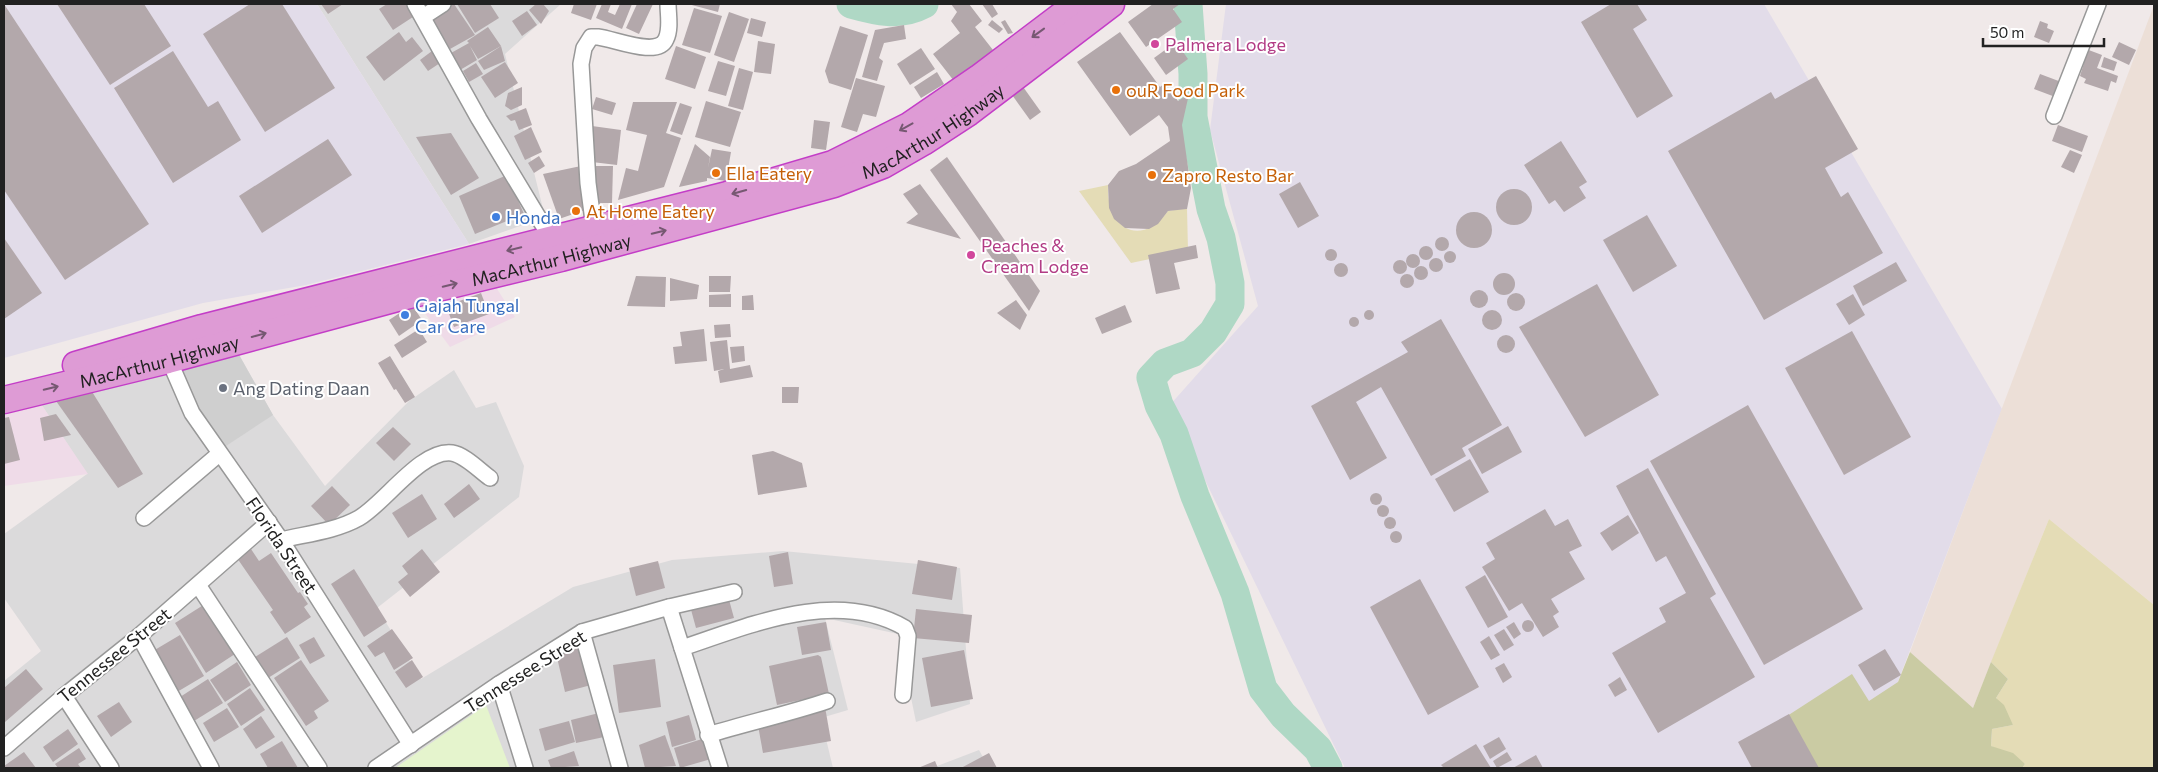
<svg xmlns="http://www.w3.org/2000/svg" width="2158" height="772" viewBox="0 0 2158 772" font-family="Commissioner,sans-serif">
  <rect width="100%" height="100%" fill="#f0e9e9"/>
  <!-- residential -->
  <g fill="#dbdadb">
    <path d="M317,4H561L505,54L545,217L469,244Z"/>
    <path d="M238,353L273,415L325,486L409,401L454,370L476,408L496,402L524,466L519,497L377,608L421,679L573,587L672,560L783,551L960,568L970,704L916,722L898,634L825,618L848,710L821,718L833,768H4V681L41,651L4,598V534L87,474L41,404Z"/>
    <path d="M979,750L989,768H932Z"/>
  </g>
  <!-- commercial -->
  <g fill="#efdbe8">
    <path d="M494,284L515,317L450,347L418,304Z"/>
    <path d="M41,404L88,474L4,486V413Z"/>
  </g>
  <!-- industrial -->
  <g fill="#e2dce9">
    <path d="M4,4H317L469,244L306,285L203,303L4,358Z"/>
    <path d="M1226,4H1764L2002,409L1865,768H1345L1169,406L1258,306L1210,130Z"/>
  </g>
  <!-- religious -->
  <path fill="#cfcfcf" d="M238,353L273,415L223,448L197,409L181,367Z"/>
  <!-- farmland -->
  <path fill="#ecdfd7" d="M2154,5V605L2049,519L1973,708L1910,652Z"/>
  <!-- grass -->
  <g fill="#e4dcb6">
    <path d="M1108,185C1106,228 1140,249 1168,211L1187,208L1188,251L1131,263L1079,191Z"/>
    <path d="M2049,519L2154,605V768H2022L2025,764L1991,746L1992,729L2013,725L1996,698L2008,679L1991,662Z"/>
  </g>
  <!-- forest -->
  <path fill="#cacba3" d="M1910,652L1973,708L1991,662L2008,679L1996,698L2004,705L2013,725L1992,729L1991,746L2013,753L2025,764L2022,768H1811L1784,718L1852,674L1869,701L1898,682Z"/>
  <!-- park -->
  <path fill="#e5f4cd" d="M486,705L510,768H395Z"/>
  <g fill="none" stroke-linecap="round" stroke-linejoin="round">
    <!-- river -->
    <g stroke="#afd8c5" stroke-width="29">
      <path d="M851,4C876,11 900,17 924,4"/>
      <path d="M1188,4L1193,74V117L1211,209L1221,238L1230,283V304L1213,332L1192,353L1165,363L1151,378L1159,405L1174,434L1195,496L1235,593L1263,689L1283,715L1318,749L1328,768"/>
    </g>
  </g>
  <!-- building -->
  <g fill="#b3a8ab">
    <path d="M4,4L149,224L65,280L4,190Z"/>
    <path d="M57,4H144L171,46L110,85Z"/>
    <path d="M250,4H282L335,88L265,132L203,34Z"/>
    <path d="M321,4H343L328,14Z"/>
    <path d="M387,4H408L416,15L393,30L379,9Z"/>
    <path d="M454,4L475,35L450,49L431,17Z"/>
    <path d="M457,4H490L499,18L475,33Z"/>
    <path d="M536,4H543L549,11L541,24L529,10Z"/>
    <path d="M574,4H597L591,20L571,13Z"/>
    <path d="M602,4H611L608,12L615,15L620,4H632L622,29L596,18Z"/>
    <path d="M637,4H653L639,34L626,28Z"/>
    <path d="M688,4H720L718,12Z"/>
    <path d="M951,4H969L982,21L975,27L993,50L954,81L933,54L960,33L951,21L957,12Z"/>
    <path d="M982,4H992L998,14L992,18Z"/>
    <path d="M1153,4H1180L1173,9L1182,22L1146,47L1128,22Z"/>
    <path d="M1611,4H1637L1647,20L1633,29L1673,96L1637,118L1581,22Z"/>
    <path d="M694,8L722,16L710,53L682,45Z"/>
    <path d="M527,11L537,25L522,36L512,21Z"/>
    <path d="M729,12L749,19L734,62L714,55Z"/>
    <path d="M751,18L766,22L762,37L747,33Z"/>
    <path d="M992,20L1003,29L999,33L988,25Z"/>
    <path d="M1005,20L1013,33L1008,34L1001,22Z"/>
    <path d="M2040,21L2048,24L2047,28L2054,31L2049,43L2034,37Z"/>
    <path d="M904,25L906,39L884,43L879,58L883,61L877,81L862,77L875,30Z"/>
    <path d="M840,26L868,35L851,90L829,83L825,71Z"/>
    <path d="M488,27L501,46L478,59L470,46L477,60L460,70L451,53L469,43L467,41Z"/>
    <path d="M399,32L406,42L412,37L423,51L384,81L366,57Z"/>
    <path d="M1120,32L1160,87L1165,83L1178,101L1189,94L1182,125L1191,188L1187,209L1168,211L1158,224L1149,229L1125,228L1114,219L1109,208L1108,185L1119,171L1136,164L1170,141L1168,127L1159,115L1130,136L1077,62Z"/>
    <path d="M758,41L775,44L771,74L754,72Z"/>
    <path d="M1176,42L1188,59L1166,75L1154,58Z"/>
    <path d="M2119,42L2136,50L2129,65L2112,57Z"/>
    <path d="M501,46L505,61L484,70L478,61Z"/>
    <path d="M676,46L706,57L695,89L665,79Z"/>
    <path d="M921,48L935,69L910,85L897,64Z"/>
    <path d="M2086,49L2102,55L2097,68L2118,76L2116,83L2111,81L2108,91L2084,83L2086,79L2080,76L2084,63L2080,62Z"/>
    <path d="M173,51L208,107L218,101L241,140L173,183L114,88Z"/>
    <path d="M432,51L440,63L428,71L420,60Z"/>
    <path d="M2104,57L2117,62L2114,71L2101,67Z"/>
    <path d="M718,61L735,66L726,96L708,91Z"/>
    <path d="M505,62L518,83L495,98L481,77Z"/>
    <path d="M476,63L483,74L469,82L463,71Z"/>
    <path d="M739,68L753,72L743,110L728,106Z"/>
    <path d="M937,72L944,84L921,98L914,87Z"/>
    <path d="M2040,74L2064,83L2058,98L2034,89Z"/>
    <path d="M1816,76L1858,149L1825,168L1841,197L1848,192L1883,253L1764,320L1668,151L1771,92L1775,99Z"/>
    <path d="M856,78L885,86L876,117L863,114L857,132L841,127Z"/>
    <path d="M1021,84L1041,112L1030,120L1010,92Z"/>
    <path d="M522,87V105L511,110L505,106L508,93Z"/>
    <path d="M596,97L616,103L612,115L592,109Z"/>
    <path d="M706,101L741,112L730,147L695,137Z"/>
    <path d="M633,102H677L666,133L681,138L664,187L618,200L626,168L638,171L647,135L626,130Z"/>
    <path d="M680,103L692,107L682,135L670,131Z"/>
    <path d="M526,108L532,125L519,130L515,120L511,121L506,116Z"/>
    <path d="M814,120L830,122L826,150L811,148Z"/>
    <path d="M2058,125L2088,136L2082,152L2052,141Z"/>
    <path d="M592,126L621,130L617,165L592,162Z"/>
    <path d="M531,127L542,152L525,160L514,136Z"/>
    <path d="M451,133L479,178L451,195L416,137Z"/>
    <path d="M328,139L352,175L262,233L239,196Z"/>
    <path d="M1561,141L1587,182L1579,187L1586,198L1564,212L1555,200L1549,204L1524,165Z"/>
    <path d="M695,144L710,157L708,168L712,149L731,152L726,181L707,178V181L679,187Z"/>
    <path d="M2070,150L2082,155L2074,173L2061,167Z"/>
    <path d="M539,156L545,166L534,173L528,163Z"/>
    <path d="M947,157L1040,291L1029,311L930,170Z"/>
    <path d="M581,166L585,210L559,219L543,174Z"/>
    <path d="M593,166H613L612,203H592Z"/>
    <path d="M507,175L524,214L475,234L459,196Z"/>
    <path d="M1300,182L1319,216L1298,228L1279,194Z"/>
    <path d="M920,184L961,239L906,223L918,214L903,194Z"/>
    <circle cx="1514" cy="207" r="18"/>
    <circle cx="1474" cy="230" r="18"/>
    <path d="M1647,215L1677,266L1633,292L1603,240Z"/>
    <circle cx="1442" cy="244" r="7"/>
    <path d="M4,238L42,293L4,319Z"/>
    <path d="M1196,245L1198,258L1174,263L1180,289L1156,294L1148,255Z"/>
    <circle cx="1426" cy="253" r="7"/>
    <circle cx="1331" cy="255" r="6"/>
    <circle cx="1450" cy="257" r="6"/>
    <circle cx="1413" cy="261" r="7"/>
    <circle cx="1436" cy="265" r="7"/>
    <circle cx="1400" cy="267" r="7"/>
    <path d="M1896,262L1907,281L1863,306L1853,286Z"/>
    <circle cx="1341" cy="270" r="7"/>
    <circle cx="1421" cy="273" r="7"/>
    <circle cx="1504" cy="284" r="11"/>
    <circle cx="1407" cy="281" r="7"/>
    <path d="M636,276L666,277L665,307L627,306Z"/>
    <path d="M709,276H731L730,292H709Z"/>
    <path d="M670,278L699,285L697,299L670,301Z"/>
    <path d="M1597,284L1659,395L1585,437L1519,327Z"/>
    <circle cx="1479" cy="299" r="9"/>
    <path d="M481,293L489,314L454,327L446,306Z"/>
    <circle cx="1516" cy="302" r="9"/>
    <path d="M731,294V307H709V295Z"/>
    <path d="M1853,294L1865,315L1849,325L1836,304Z"/>
    <path d="M753,295L754,310H742V296Z"/>
    <path d="M1016,300L1027,315L1020,330L997,313Z"/>
    <path d="M412,305L422,320L399,336L389,320Z"/>
    <path d="M1125,305L1132,322L1102,334L1095,318Z"/>
    <circle cx="1492" cy="320" r="10"/>
    <circle cx="1369" cy="315" r="5"/>
    <circle cx="1354" cy="322" r="5"/>
    <path d="M1441,319L1502,425L1462,448L1466,456L1431,476L1381,387L1356,402L1387,458L1350,480L1311,406L1408,352L1401,342Z"/>
    <path d="M730,324L731,337L715,338L714,325Z"/>
    <path d="M419,329L427,342L402,358L394,345Z"/>
    <path d="M704,329L707,361L675,364L673,347L682,346L680,332Z"/>
    <path d="M1852,331L1911,437L1844,475L1785,368Z"/>
    <circle cx="1506" cy="344" r="9"/>
    <path d="M727,340L730,369L750,365L753,377L720,383L718,371L724,369L714,371L710,342Z"/>
    <path d="M744,346L745,361L732,363L730,347Z"/>
    <path d="M390,356L415,397L405,403L396,389L394,390L378,363Z"/>
    <path d="M782,387H799L798,403H782Z"/>
    <path d="M91,390L143,474L118,488L56,401Z"/>
    <path d="M1748,405L1863,609L1764,665L1650,461Z"/>
    <path d="M56,414L71,435L44,441L40,418Z"/>
    <path d="M9,417L20,460L4,464V418Z"/>
    <path d="M1508,426L1522,452L1482,474L1468,449Z"/>
    <path d="M393,427L411,444L394,461L376,443Z"/>
    <path d="M773,451L802,463L807,487L758,495L752,455Z"/>
    <path d="M1470,459L1489,492L1454,512L1435,479Z"/>
    <path d="M1648,468L1716,594L1710,598L1755,677L1658,733L1612,653L1666,622L1659,608L1686,593L1666,556L1656,562L1616,486Z"/>
    <path d="M469,484L480,499L454,518L444,504Z"/>
    <path d="M332,486L350,505L329,525L311,506Z"/>
    <circle cx="1376" cy="499" r="6"/>
    <path d="M422,494L437,519L408,538L392,513Z"/>
    <circle cx="1383" cy="511" r="6"/>
    <path d="M1545,509L1555,526L1568,519L1582,546L1569,552L1585,579L1551,599L1559,612L1553,616L1559,627L1543,637L1522,603L1509,611L1482,567L1495,559L1486,543Z"/>
    <path d="M1628,515L1639,533L1612,551L1600,533Z"/>
    <circle cx="1390" cy="523" r="6"/>
    <circle cx="1396" cy="537" r="6"/>
    <path d="M251,549L259,561L271,553L298,593L300,592L308,604L304,607L311,617L285,634L270,612L273,610L237,558Z"/>
    <path d="M422,549L440,572L410,597L398,582L408,574L402,566Z"/>
    <path d="M788,552L793,584L774,587L769,556Z"/>
    <path d="M918,560L957,567L952,600L912,594Z"/>
    <path d="M658,561L665,588L636,596L629,568Z"/>
    <path d="M354,569L387,622L364,637L331,584Z"/>
    <path d="M1485,575L1508,617L1488,628L1465,587Z"/>
    <path d="M1420,579L1479,687L1428,715L1370,607Z"/>
    <path d="M728,596L734,618L696,628L690,606Z"/>
    <path d="M205,604L235,654L206,673L175,623Z"/>
    <path d="M916,609L972,615L969,643L913,638Z"/>
    <circle cx="1528" cy="626" r="6"/>
    <path d="M826,622L831,650L802,655L797,627Z"/>
    <path d="M1514,622L1521,634L1514,639L1506,627Z"/>
    <path d="M392,629L413,658L394,670L384,652L375,657L367,646Z"/>
    <path d="M1504,629L1514,645L1504,651L1494,635Z"/>
    <path d="M180,635L204,676L177,692L153,651Z"/>
    <path d="M1489,636L1500,655L1491,660L1480,642Z"/>
    <path d="M287,637L300,658L268,678L255,657Z"/>
    <path d="M314,637L325,656L310,664L299,645Z"/>
    <path d="M581,647L591,685L565,692L556,653Z"/>
    <path d="M1885,649L1901,675L1874,691L1858,665Z"/>
    <path d="M964,650L973,699L931,707L922,658Z"/>
    <path d="M818,655L821,657L829,694L777,705L769,666Z"/>
    <path d="M655,659L661,707L619,713L613,665Z"/>
    <path d="M301,660L329,701L314,711L318,718L306,726L274,678Z"/>
    <path d="M412,660L423,677L406,688L395,672Z"/>
    <path d="M237,662L251,685L225,702L210,680Z"/>
    <path d="M1504,663L1512,677L1503,683L1495,668Z"/>
    <path d="M26,669L43,689L5,722L4,688Z"/>
    <path d="M1620,677L1627,690L1615,697L1608,685Z"/>
    <path d="M208,679L223,703L194,721L180,697Z"/>
    <path d="M250,688L265,710L241,726L227,704Z"/>
    <path d="M119,702L132,722L111,737L97,716Z"/>
    <path d="M825,707L831,741L763,753L757,720Z"/>
    <path d="M227,708L239,727L214,742L203,723Z"/>
    <path d="M599,713L604,737L576,743L571,720Z"/>
    <path d="M1789,714L1819,768H1752L1738,742Z"/>
    <path d="M689,715L696,740L672,747L666,722Z"/>
    <path d="M261,716L275,737L256,749L243,729Z"/>
    <path d="M569,721L575,742L545,751L539,729Z"/>
    <path d="M68,729L78,744L53,762L43,747Z"/>
    <path d="M665,735L676,766L645,768L639,745Z"/>
    <path d="M1499,737L1506,749L1490,759L1483,746Z"/>
    <path d="M705,738L711,759L680,768L674,748Z"/>
    <path d="M282,741L298,768H268L260,754Z"/>
    <path d="M1476,744L1491,768H1444L1441,765Z"/>
    <path d="M79,748L86,759L78,764L81,768H58L55,764Z"/>
    <path d="M574,751L579,766L551,768L548,760Z"/>
    <path d="M24,752L36,768H6L4,766Z"/>
    <path d="M1507,752L1512,760L1497,768L1493,761Z"/>
    <path d="M989,753L997,768H961Z"/>
    <path d="M1536,755L1543,768H1513Z"/>
    <path d="M935,761L938,768H918Z"/>
  </g>
  <g fill="none" stroke-linecap="round" stroke-linejoin="round">
    <defs>
      <g id="street">
        <path d="M415,4L479,119L555,245"/>
        <path d="M423,17L443,4"/>
        <path d="M2054,116L2098,4"/>
        <path d="M595,236L588,183L581,64L584,48L591,37H598C615,39 658,58 666,39C671,29 668,14 668,4"/>
        <path d="M166,353L192,413L281,540L411,745"/>
        <path d="M144,518L219,454"/>
        <path d="M281,540C306,534 336,531 359,518C385,503 421,449 452,453C465,455 480,471 490,478"/>
        <path d="M198,585L319,768"/>
        <path d="M669,607L734,592"/>
        <path d="M582,632L620,768"/>
        <path d="M139,636L211,768"/>
        <path d="M682,648C751,625 836,588 905,628L908,636L903,695"/>
        <path d="M499,684L525,768"/>
        <path d="M64,696L111,768"/>
        <path d="M708,735C747,723 788,714 827,701"/>
        <path d="M4,748L64,696L139,636L269,522"/>
        <path d="M376,768L499,684L582,632L669,607L720,768"/>
      </g>
      <g id="highway">
        <path d="M76,365L202,328L727,195L833,164L909,126L979,78L1077,4"/>
        <path id="s1" d="M4,400L168,360L401,297L561,258L834,184L883,165L923,142L969,112L1111,4"/>
      </g>
    </defs>
    <!-- street casing -->
    <use href="#street" stroke="#989898" stroke-width="18"/>
    <!-- highway casing -->
    <use href="#highway" stroke="#c33dc7" stroke-width="29"/>
    <!-- street -->
    <use href="#street" stroke="#fff" stroke-width="15"/>
    <!-- highway -->
    <use href="#highway" stroke="#de9bd5" stroke-width="26"/>
  </g>
  <!-- one-way arrows -->
  <defs><path id="oneway-shaft" d="M-6 0H5M1.5-3L5.5 0L1.5 3" fill="none" stroke-width="1.6" stroke-linecap="round" stroke-linejoin="round" transform="scale(1.25)"/></defs>
  <g stroke="#765872">
    <use href="#oneway-shaft" transform="translate(1038 33) rotate(144)"/>
    <use href="#oneway-shaft" transform="translate(906 127) rotate(151)"/>
    <use href="#oneway-shaft" transform="translate(739 192) rotate(164)"/>
    <use href="#oneway-shaft" transform="translate(659 232) rotate(-14)"/>
    <use href="#oneway-shaft" transform="translate(514 249) rotate(166)"/>
    <use href="#oneway-shaft" transform="translate(450 285) rotate(-14)"/>
    <use href="#oneway-shaft" transform="translate(259 335) rotate(-15)"/>
    <use href="#oneway-shaft" transform="translate(51 388) rotate(-14)"/>
  </g>
  <!-- markers -->
  <g fill="#d1479c" stroke="#fff" stroke-width="2">
    <circle cx="1155" cy="44" r="5"/>
    <circle cx="971" cy="255" r="5"/>
  </g>
  <g fill="#e8710a" stroke="#fff" stroke-width="2">
    <circle cx="1116" cy="90" r="5"/>
    <circle cx="716" cy="173" r="5"/>
    <circle cx="1152" cy="175" r="5"/>
    <circle cx="576" cy="211" r="5"/>
  </g>
  <g fill="#3f7fe0" stroke="#fff" stroke-width="2">
    <circle cx="496" cy="217" r="5"/>
    <circle cx="405" cy="315" r="5"/>
  </g>
  <circle fill="#6b7280" stroke="#fff" stroke-width="2" cx="223" cy="388" r="5"/>
  <g text-anchor="middle" dominant-baseline="central" stroke-width="4" stroke-linejoin="round" paint-order="stroke">
    <!-- hotel labels -->
    <g font-size="18" fill="#b23c85" stroke="#fff" text-anchor="start">
      <text x="1165" y="44">Palmera Lodge</text>
      <text x="981" y="245">Peaches &amp;<tspan x="981" dy="21">Cream Lodge</tspan></text>
    </g>
    <!-- food labels -->
    <g font-size="18" fill="#c56008" stroke="#fff" text-anchor="start">
      <text x="1126" y="90">ouR Food Park</text>
      <text x="726" y="173">Ella Eatery</text>
      <text x="1162" y="175">Zapro Resto Bar</text>
      <text x="586" y="211">At Home Eatery</text>
    </g>
    <!-- street labels -->
    <g font-size="18" fill="#212121" stroke="#fff">
      <text stroke="none"><textPath href="#s1" startOffset="970">MacArthur Highway</textPath></text>
      <text stroke="none"><textPath href="#s1" startOffset="565">MacArthur Highway</textPath></text>
      <text stroke="none"><textPath href="#s1" startOffset="160">MacArthur Highway</textPath></text>
      <text transform="translate(282 545) rotate(56)">Florida Street</text>
      <text transform="translate(114 655) rotate(-39)">Tennessee Street</text>
      <text transform="translate(525 671) rotate(-32)">Tennessee Street</text>
    </g>
    <!-- shop labels -->
    <g font-size="18" fill="#366cbe" stroke="#fff" text-anchor="start">
      <text x="506" y="217">Honda</text>
      <text x="415" y="305">Gajah Tungal<tspan x="415" dy="21">Car Care</tspan></text>
    </g>
    <!-- worship labels -->
    <g font-size="18" fill="#5b616d" stroke="#fff" text-anchor="start">
      <text x="233" y="388">Ang Dating Daan</text>
    </g>
  </g>
  <!-- border -->
  <rect width="2158" height="772" fill="none" stroke="#212121" stroke-width="10"/>
  <!-- scale -->
  <path d="M1983 38v8h121v-8" fill="none" stroke="#212121" stroke-width="2.5"/>
  <text x="1990" y="38" font-size="15" fill="#212121" stroke="#ffffff" stroke-width="4" paint-order="stroke">50 m</text>
</svg>
